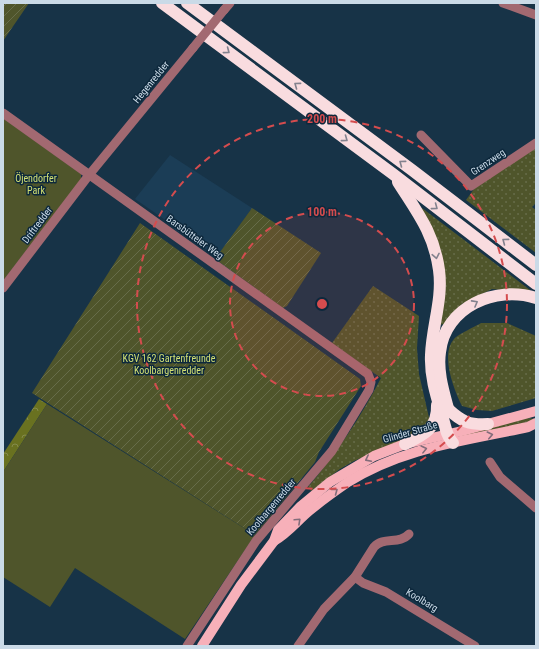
<svg xmlns="http://www.w3.org/2000/svg" width="539" height="649" viewBox="0 0 539 649" font-family="'Roboto Condensed',sans-serif">
  <defs>
    <pattern id="grass-dots" width="8" height="8" patternUnits="userSpaceOnUse"><rect width="8" height="8" fill="#4f552b"/><path d="M2 2h.1M6 6h.1" fill="none" stroke="#676d4a" stroke-width="1.8" stroke-linecap="round"/></pattern>
    <pattern id="forest-crowns" width="20" height="18" patternUnits="userSpaceOnUse"><rect width="20" height="18" fill="#697120"/><path d="M2 6a3 3 0 1 1 6 0M12 15a3 3 0 1 1 6 0" fill="none" stroke="#848b4b"/></pattern>
    <pattern id="garden-furrows" width="10" height="10" patternUnits="userSpaceOnUse"><rect width="10" height="10" fill="#4f552b"/><path d="M-1 1l2-2M0 10L10 0M9 11l2-2" fill="none" stroke="#676d4a"/></pattern>
  </defs>
  <rect width="100%" height="100%" fill="#173347"/>
  <!-- built -->
  <path fill="#1b3d56" d="M170,155L252,208L217,257L181,231L179,232L175,230V228L164,219L135,199Z"/>
  <!-- grass -->
  <g fill="url(#grass-dots)">
    <path d="M536,145V203L532,207L536,210V253L466,200L474,189Z"/>
    <path d="M422,208L530,290V293L492,289L462,304L445,324L438,325L442,305Z"/>
    <path d="M373,286L419,316L417,348L419,374L430,422L417,434L354,461L340,469L311,491L308,487C336,454 361,417 381,378L332,343Z"/>
    <path d="M481,323H507L536,336V398L492,411L477,410L462,406C454,390 440,355 454,339C457,335 476,326 481,323Z"/>
    <path d="M526,418L536,419V420L467,437L457,434Z"/>
  </g>
  <!-- forest -->
  <path fill="url(#forest-crowns)" d="M39,399L47,404L3,472V454Z"/>
  <!-- park -->
  <g fill="#4f552b">
    <path d="M3,118L81,174V179L3,281Z"/>
    <path d="M47,404L255,535L185,639L75,568L50,607L3,577V472Z"/>
  </g>
  <!-- garden -->
  <g fill="url(#garden-furrows)">
    <path d="M3,3H29L3,41Z"/>
    <path d="M252,208L321,253L287,306L283,308L215,259Z"/>
    <path d="M140,223L360,379L361,386L319,452L315,462L255,535L32,393Z"/>
  </g>
  <g fill="none" stroke-linecap="round" stroke-linejoin="round">
    <!-- minor -->
    <g stroke="#a26971" stroke-width="9">
      <path d="M503,3L536,15"/>
      <path d="M224,10L230,3"/>
      <path d="M3,113L368,374L371,382L369,390L332,451L256,541L187,646"/>
      <path d="M421,135L471,186L536,143"/>
      <path d="M3,288L89,175L193,48"/>
      <path d="M490,462L500,477L536,508"/>
      <path d="M355,577L363,583L386,592L475,646"/>
      <path d="M298,646L324,609L355,577L374,547C384,536 399,545 409,534"/>
    </g>
    <!-- major -->
    <g stroke="#f7b0b9" stroke-width="10">
      <path d="M274,541C288,533 297,521 309,511C321,501 335,491 348,482C404,447 465,441 528,427L536,423"/>
      <path d="M202,646L241,585L274,541L278,530L301,506L330,482L374,456L405,444L462,431L536,411"/>
    </g>
    <!-- highway -->
    <g stroke="#f9dcdf" stroke-width="12">
      <path d="M162,3L393,174L536,284"/>
      <path d="M187,3L412,170L536,265"/>
      <path d="M398,182C417,212 434,233 439,270C443,299 432,326 431,355C430,376 436,395 442,415C445,424 446,436 453,443"/>
      <path d="M448,409C462,422 469,425 488,424"/>
      <path d="M449,412C444,393 437,372 440,352C445,307 495,285 536,298"/>
      <path d="M405,444C424,435 438,428 437,405"/>
    </g>
    <!-- minor-bridge -->
    <path stroke="#a26971" stroke-width="9" d="M193,48L224,10"/>
  </g>
  <!-- one-way arrows -->
  <defs><path id="oneway-chevron" d="M-2-3.5L2.5 0L-2 3.5" fill="none" stroke-width="1.6" stroke-linecap="round" stroke-linejoin="round"/></defs>
  <g stroke="#83828e">
    <use href="#oneway-chevron" transform="translate(227 51) rotate(37)"/>
    <use href="#oneway-chevron" transform="translate(297 85) rotate(-144)"/>
    <use href="#oneway-chevron" transform="translate(345 139) rotate(36)"/>
    <use href="#oneway-chevron" transform="translate(402 163) rotate(-143)"/>
    <use href="#oneway-chevron" transform="translate(435 207) rotate(37)"/>
    <use href="#oneway-chevron" transform="translate(505 241) rotate(-143)"/>
    <use href="#oneway-chevron" transform="translate(436 256) rotate(79)"/>
    <use href="#oneway-chevron" transform="translate(475 303) rotate(-29)"/>
  </g>
  <g stroke="#826c7a">
    <use href="#oneway-chevron" transform="translate(490 435) rotate(-13)"/>
    <use href="#oneway-chevron" transform="translate(424 449) rotate(-14)"/>
    <use href="#oneway-chevron" transform="translate(368 459) rotate(153)"/>
    <use href="#oneway-chevron" transform="translate(335 491) rotate(-37)"/>
    <use href="#oneway-chevron" transform="translate(298 521) rotate(-43)"/>
  </g>
  <!-- distance rings -->
  <circle cx="322" cy="304" r="92" fill="#d44c4e" fill-opacity=".12"/>
  <g fill="none" stroke="#d44c4e" stroke-width="2" stroke-dasharray="7 5">
    <circle cx="322" cy="304" r="92"/>
    <circle cx="322" cy="304" r="185"/>
  </g>
  <g text-anchor="middle" dominant-baseline="central" stroke-width="3" stroke-linejoin="round" paint-order="stroke">
    <!-- street labels -->
    <g font-size="10" fill="#cadae7" stroke="#0d283c">
      <text transform="translate(151 82) rotate(-51)">Hegenredder</text>
      <text transform="translate(488 162) rotate(-34)">Grenzweg</text>
      <text transform="translate(37 225) rotate(-53)">Driftredder</text>
      <text transform="translate(195 237) rotate(36)">Barsbütteler Weg</text>
      <text transform="translate(410 432) rotate(-16)">Glinder Straße</text>
      <text transform="translate(271 507) rotate(-50)">Koolbargenredder</text>
      <text transform="translate(422 600) rotate(31)">Koolbarg</text>
    </g>
    <!-- park labels -->
    <g font-size="10" fill="#d3e074" stroke="#0d283c">
      <text x="36" y="178">Öjendorfer<tspan x="36" dy="12">Park</tspan></text>
      <text x="169" y="358">KGV 162 Gartenfreunde<tspan x="169" dy="12">Koolbargenredder</tspan></text>
    </g>
  </g>
  <circle cx="322" cy="304" r="6" fill="#d44c4e" stroke="#0d283c" stroke-width="2"/>
  <g font-size="12" text-anchor="middle" font-weight="bold" fill="#d44c4e" stroke="#0d283c" stroke-width="3" stroke-linejoin="round" paint-order="stroke">
    <text x="322" y="123">200 m</text>
    <text x="322" y="216">100 m</text>
  </g>
  <!-- border -->
  <rect width="539" height="649" fill="none" stroke="#cadae7" stroke-width="8"/>
</svg>
